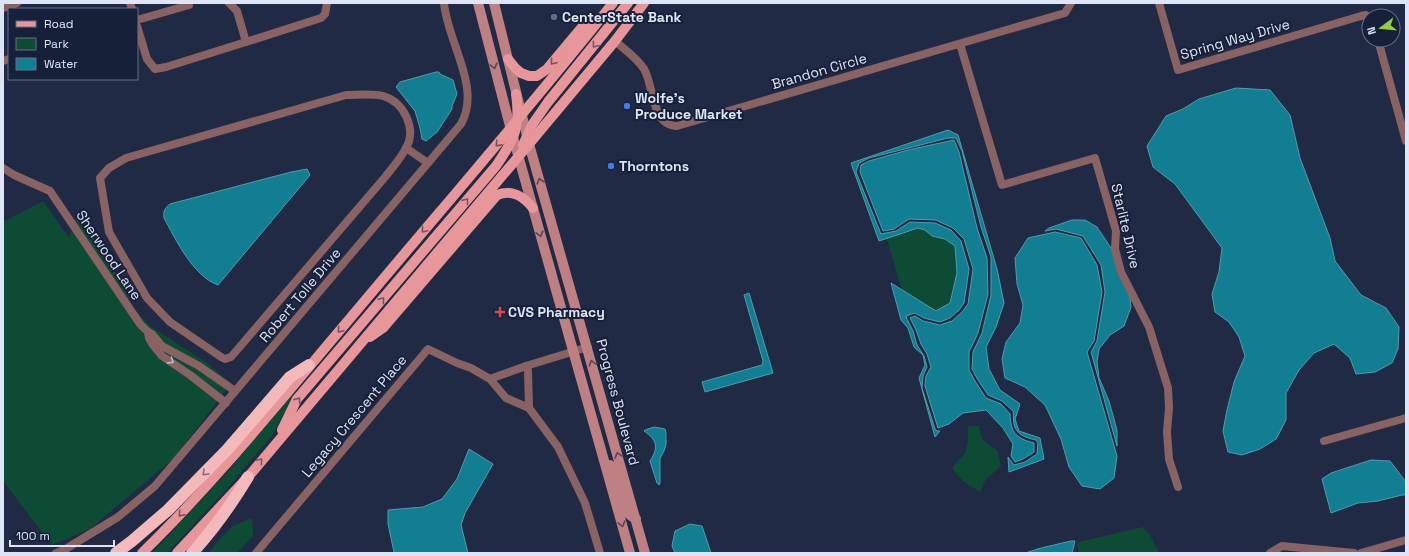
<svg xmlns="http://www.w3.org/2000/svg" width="1409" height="556" viewBox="0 0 1409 556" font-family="'Space Grotesk',sans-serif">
  <rect width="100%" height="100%" fill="#202a44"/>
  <!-- green -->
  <g fill="#0e4b35">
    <path d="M43,201L69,238L78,212L89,228L121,283L134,309L150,326L207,363L231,383L175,457L90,529L52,545L3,481V222Z"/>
    <path d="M918,228L925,230L932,236L945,239L955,246L957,273L950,303L936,311L902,290L887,240V238Z"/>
    <path d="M292,395L294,396L271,437L265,444L226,490L167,553H152L231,468Z"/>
    <path d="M968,426H979C981,441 984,442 997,450L1001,466L986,479L980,492L963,481L952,468L965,453L968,440Z"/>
    <path d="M252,518L253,536L237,553H209L217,542L233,526Z"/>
    <path d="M1143,527L1150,535L1159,553H1079L1077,546L1079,542Z"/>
  </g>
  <!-- water -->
  <g fill="#127e91" stroke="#4f9daf">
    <path d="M436,72H439L440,74L453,80L457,94L452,106V109L437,132L426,141L422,139L420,128L415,111L396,87L400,82Z"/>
    <path d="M1236,88L1270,90L1290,115L1300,158L1330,238L1335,261L1361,295L1386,308L1399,327L1398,349L1392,363L1375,372L1356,374L1350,358L1334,344L1314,353L1299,370L1286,393V420L1276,439L1260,449L1242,455L1228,452L1223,431L1227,410L1234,382L1245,356L1239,337L1229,322L1215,312L1212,294L1219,272L1222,248L1175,184L1153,167L1147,146L1166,116L1183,109L1199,99Z"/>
    <path d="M948,130L958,135L997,269L1004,303L996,327L986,347L989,369L1000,390L1020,404L1015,419L1019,431L1040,438L1044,459L1009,472L1008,457L1014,465L1025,462L1037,454L1038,443L1036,440C1027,438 1016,435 1014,424C1013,420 1014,416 1013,411L1002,401L988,395L978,380L972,369L973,352L982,333L991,295V257L981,227L962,151L956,138H948L869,158L859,163L856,172L881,234L896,231L910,222L935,223L951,230L961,241L969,269L964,303L959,310L950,318L940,322L924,318L915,313L908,315L906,317L913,331L917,345L924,356L927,367L923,376L922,388L935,429L937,431H940L935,437L919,378L925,365L923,355L914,347L908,328L901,320L891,283L936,311L950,303L957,273L955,246L945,239L932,236L925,230L918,228L879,241L851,163Z"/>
    <path d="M954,140L959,152L977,228L987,258L988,294L978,333L969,352V370L975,381L986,398L1001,404L1010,414C1011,433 1015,438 1034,443V452L1023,459L1015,462L1011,456L1013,444L1003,428L986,410L963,413L949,424L938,428L925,386L926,376L931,367L927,354L921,344L916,330L910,318L915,316L923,321L940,325L952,321L962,312L968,304L973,269L964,239L953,228L936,220L909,219L894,229L883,231L860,172L861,165L869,161L908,150Z"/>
    <path d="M307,169L310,175L218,285C193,276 176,240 164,218C163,211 165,208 170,204L291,172Z"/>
    <path d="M1072,220H1085L1097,227L1111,248L1130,298L1131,307L1124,326L1110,335L1099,349L1097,362L1099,378L1109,401L1117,430V446L1091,352L1097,341L1105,292L1101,265L1083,236L1056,229L1045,231L1049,228Z"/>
    <path d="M1055,232L1081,238L1097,265L1102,292L1094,341L1087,352L1117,456L1114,478L1100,489L1082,486L1069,467L1061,439L1045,405L1025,387L1005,378L1002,359L1006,342L1020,323L1023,305L1017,284L1015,258L1028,238Z"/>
    <path d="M749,293L773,373L705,392L702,382L762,365L763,361L744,295Z"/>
    <path d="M654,427L665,429L666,433V444L664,451L660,458V483L659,485L657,483L650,461C659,447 657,440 644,431L645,430Z"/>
    <path d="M469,449L493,464L465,513L461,525L468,553H393L394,552L388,524V510L423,507L442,499L457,479Z"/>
    <path d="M1371,460L1390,461L1406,482V495H1402L1378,501L1358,503L1331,513L1322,479L1331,473Z"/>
    <path d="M690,524L702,526L711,553H675L672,546L675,531Z"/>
    <path d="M1071,541H1075L1072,553H1025L1041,548Z"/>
  </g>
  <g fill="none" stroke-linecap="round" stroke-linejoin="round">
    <!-- minor -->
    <g stroke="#896263" stroke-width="8">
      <path d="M130,3L132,9"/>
      <path d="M229,3L237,11L246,42"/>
      <path d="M1159,3L1178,70L1361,16L1366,15L1369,18"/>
      <path d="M3,8L17,3"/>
      <path d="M137,20L189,5"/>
      <path d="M137,26L147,59L155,69L166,67L246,42L321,18L325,14L327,3"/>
      <path d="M1378,40L1406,141"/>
      <path d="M615,41C625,50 637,58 644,69C654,85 651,126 677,126L1065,13L1071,3"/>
      <path d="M960,44L1002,185L1095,158L1116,231L1115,249L1121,272L1149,327L1168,388L1169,407L1167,432L1169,459L1178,487"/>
      <path d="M3,61L9,59"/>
      <path d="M346,95C355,95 375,93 383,96C404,102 417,129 406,148C401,158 393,167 386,176L231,357L225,359L221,357L170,322L147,298L109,232L100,178L109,168L126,158Z"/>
      <path d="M406,148L428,163"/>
      <path d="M3,168L14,175L50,191L140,324L148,332L152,334L162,346L199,366L235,391"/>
      <path d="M148,332L149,338L153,345L162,356L190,375L226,403"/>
      <path d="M526,366L528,371L529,408"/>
      <path d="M490,379L526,366L588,347"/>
      <path d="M1324,441L1406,418"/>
      <path d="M56,553L64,550L118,517L155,486L461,124C482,88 447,41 444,3"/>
      <path d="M256,553L428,349L457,363L471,368L490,379L506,398L529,408L558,447L585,503L600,553"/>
      <path d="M1270,553L1282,546L1354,553"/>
      <path d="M1361,553L1406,540"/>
    </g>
    <!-- secondary -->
    <g stroke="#be8082" stroke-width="10">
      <path d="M478,3L511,130L630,553"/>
      <path d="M494,3L529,144L645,553"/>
      <path d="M610,465L616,477L624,508L630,515L636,519"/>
    </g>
    <!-- primary -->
    <g stroke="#e7969a" stroke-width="10">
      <path d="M508,59L516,69L521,73L529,76H537L547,69L583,26L599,19"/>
      <path d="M523,145L532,125L548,102L628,3"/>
      <path d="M370,337L383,328L497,195C512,189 523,196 533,208"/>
      <path d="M282,430L297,399L496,166C514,140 521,127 516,94"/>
      <path d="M142,553C218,479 284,396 352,316C439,212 529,109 613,3"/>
      <path d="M177,553L248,477L529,144L615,41L644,3"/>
    </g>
    <!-- motorway -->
    <g stroke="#f4b9ba" stroke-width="12">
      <path d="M116,553L132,541L168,510L227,450L290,377L309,365"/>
      <path d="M192,553C214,529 231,505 248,477"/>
    </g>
  </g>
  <!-- one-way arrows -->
  <defs><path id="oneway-chevron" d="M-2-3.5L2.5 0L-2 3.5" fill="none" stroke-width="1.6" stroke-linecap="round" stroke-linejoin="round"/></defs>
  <g stroke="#755565">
    <use href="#oneway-chevron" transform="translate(595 45) rotate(128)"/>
    <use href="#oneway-chevron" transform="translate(553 62) rotate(130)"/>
    <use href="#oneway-chevron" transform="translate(498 144) rotate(132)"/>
    <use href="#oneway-chevron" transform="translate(466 201) rotate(-50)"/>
    <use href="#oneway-chevron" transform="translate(424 230) rotate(130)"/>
    <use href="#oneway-chevron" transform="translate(382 300) rotate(-50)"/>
    <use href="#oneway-chevron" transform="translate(340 330) rotate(130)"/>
    <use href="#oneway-chevron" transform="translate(298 400) rotate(-55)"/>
    <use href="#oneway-chevron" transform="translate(260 461) rotate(-50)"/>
    <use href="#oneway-chevron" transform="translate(181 514) rotate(131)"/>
  </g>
  <g stroke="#5a4656">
    <use href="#oneway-chevron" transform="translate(494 66) rotate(75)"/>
    <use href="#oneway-chevron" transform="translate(540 181) rotate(-106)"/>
    <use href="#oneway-chevron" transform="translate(540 234) rotate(75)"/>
    <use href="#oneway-chevron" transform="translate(592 363) rotate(-105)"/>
    <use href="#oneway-chevron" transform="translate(618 455) rotate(-105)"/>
    <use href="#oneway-chevron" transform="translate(622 524) rotate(74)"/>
  </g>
  <use stroke="#c0b7c3" href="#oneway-chevron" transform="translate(171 361) rotate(33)"/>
  <use stroke="#866c7a" href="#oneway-chevron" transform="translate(205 473) rotate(135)"/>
  <!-- markers -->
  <circle fill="#5c6f8a" stroke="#172039" stroke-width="1.5" cx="554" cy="17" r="4"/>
  <g fill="#3f7fe0" stroke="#172039" stroke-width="1.5">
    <circle cx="627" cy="106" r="4"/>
    <circle cx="611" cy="166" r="4"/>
  </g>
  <path fill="#e0444e" stroke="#172039" stroke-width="1.5" d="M498 306h4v4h4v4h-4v4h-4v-4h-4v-4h4z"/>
  <g text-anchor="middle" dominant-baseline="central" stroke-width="4" stroke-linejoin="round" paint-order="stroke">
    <!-- poi labels -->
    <g font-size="14" font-weight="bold" fill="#dde5f6" stroke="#172039" text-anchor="start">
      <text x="562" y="17">CenterState Bank</text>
      <text x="635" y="98">Wolfe's<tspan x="635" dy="16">Produce Market</tspan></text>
      <text x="619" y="166">Thorntons</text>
      <text x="508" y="312">CVS Pharmacy</text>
    </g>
    <!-- street labels -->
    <g font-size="14" fill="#dde5f6" stroke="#172039">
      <text transform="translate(1235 39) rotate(-16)">Spring Way Drive</text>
      <text transform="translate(819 71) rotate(-16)">Brandon Circle</text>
      <text transform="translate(1126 226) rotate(77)">Starlite Drive</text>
      <text transform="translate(109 255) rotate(56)">Sherwood Lane</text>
      <text transform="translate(300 295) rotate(-50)">Robert Tolle Drive</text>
      <text transform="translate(618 402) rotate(75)">Progress Boulevard</text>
      <text transform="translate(354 416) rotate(-50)">Legacy Crescent Place</text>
    </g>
  </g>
  <!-- border -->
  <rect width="1409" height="556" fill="none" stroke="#dde5f6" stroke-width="8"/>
  <!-- legend -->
  <rect x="8" y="8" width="130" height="72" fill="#172039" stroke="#666f85"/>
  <rect x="16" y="21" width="20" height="6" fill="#e7969a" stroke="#666f85"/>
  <text x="44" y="28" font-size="12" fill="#dde5f6">Road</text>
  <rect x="16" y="38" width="20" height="12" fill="#0e4b35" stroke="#666f85"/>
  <text x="44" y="48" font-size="12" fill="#dde5f6">Park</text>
  <rect x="16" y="58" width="20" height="12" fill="#127e91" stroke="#666f85"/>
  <text x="44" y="68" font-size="12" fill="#dde5f6">Water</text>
  <!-- north arrow -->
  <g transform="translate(1381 28) rotate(254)"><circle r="19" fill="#172039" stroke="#666f85"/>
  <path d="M0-3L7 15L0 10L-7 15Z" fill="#95cc3b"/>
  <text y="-6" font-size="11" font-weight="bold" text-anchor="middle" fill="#dde5f6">N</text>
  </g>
  <!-- scale -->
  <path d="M10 540v6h104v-6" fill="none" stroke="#dde5f6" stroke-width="2"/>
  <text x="16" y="540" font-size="12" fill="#dde5f6" stroke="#172039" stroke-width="3" paint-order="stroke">100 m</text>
</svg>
